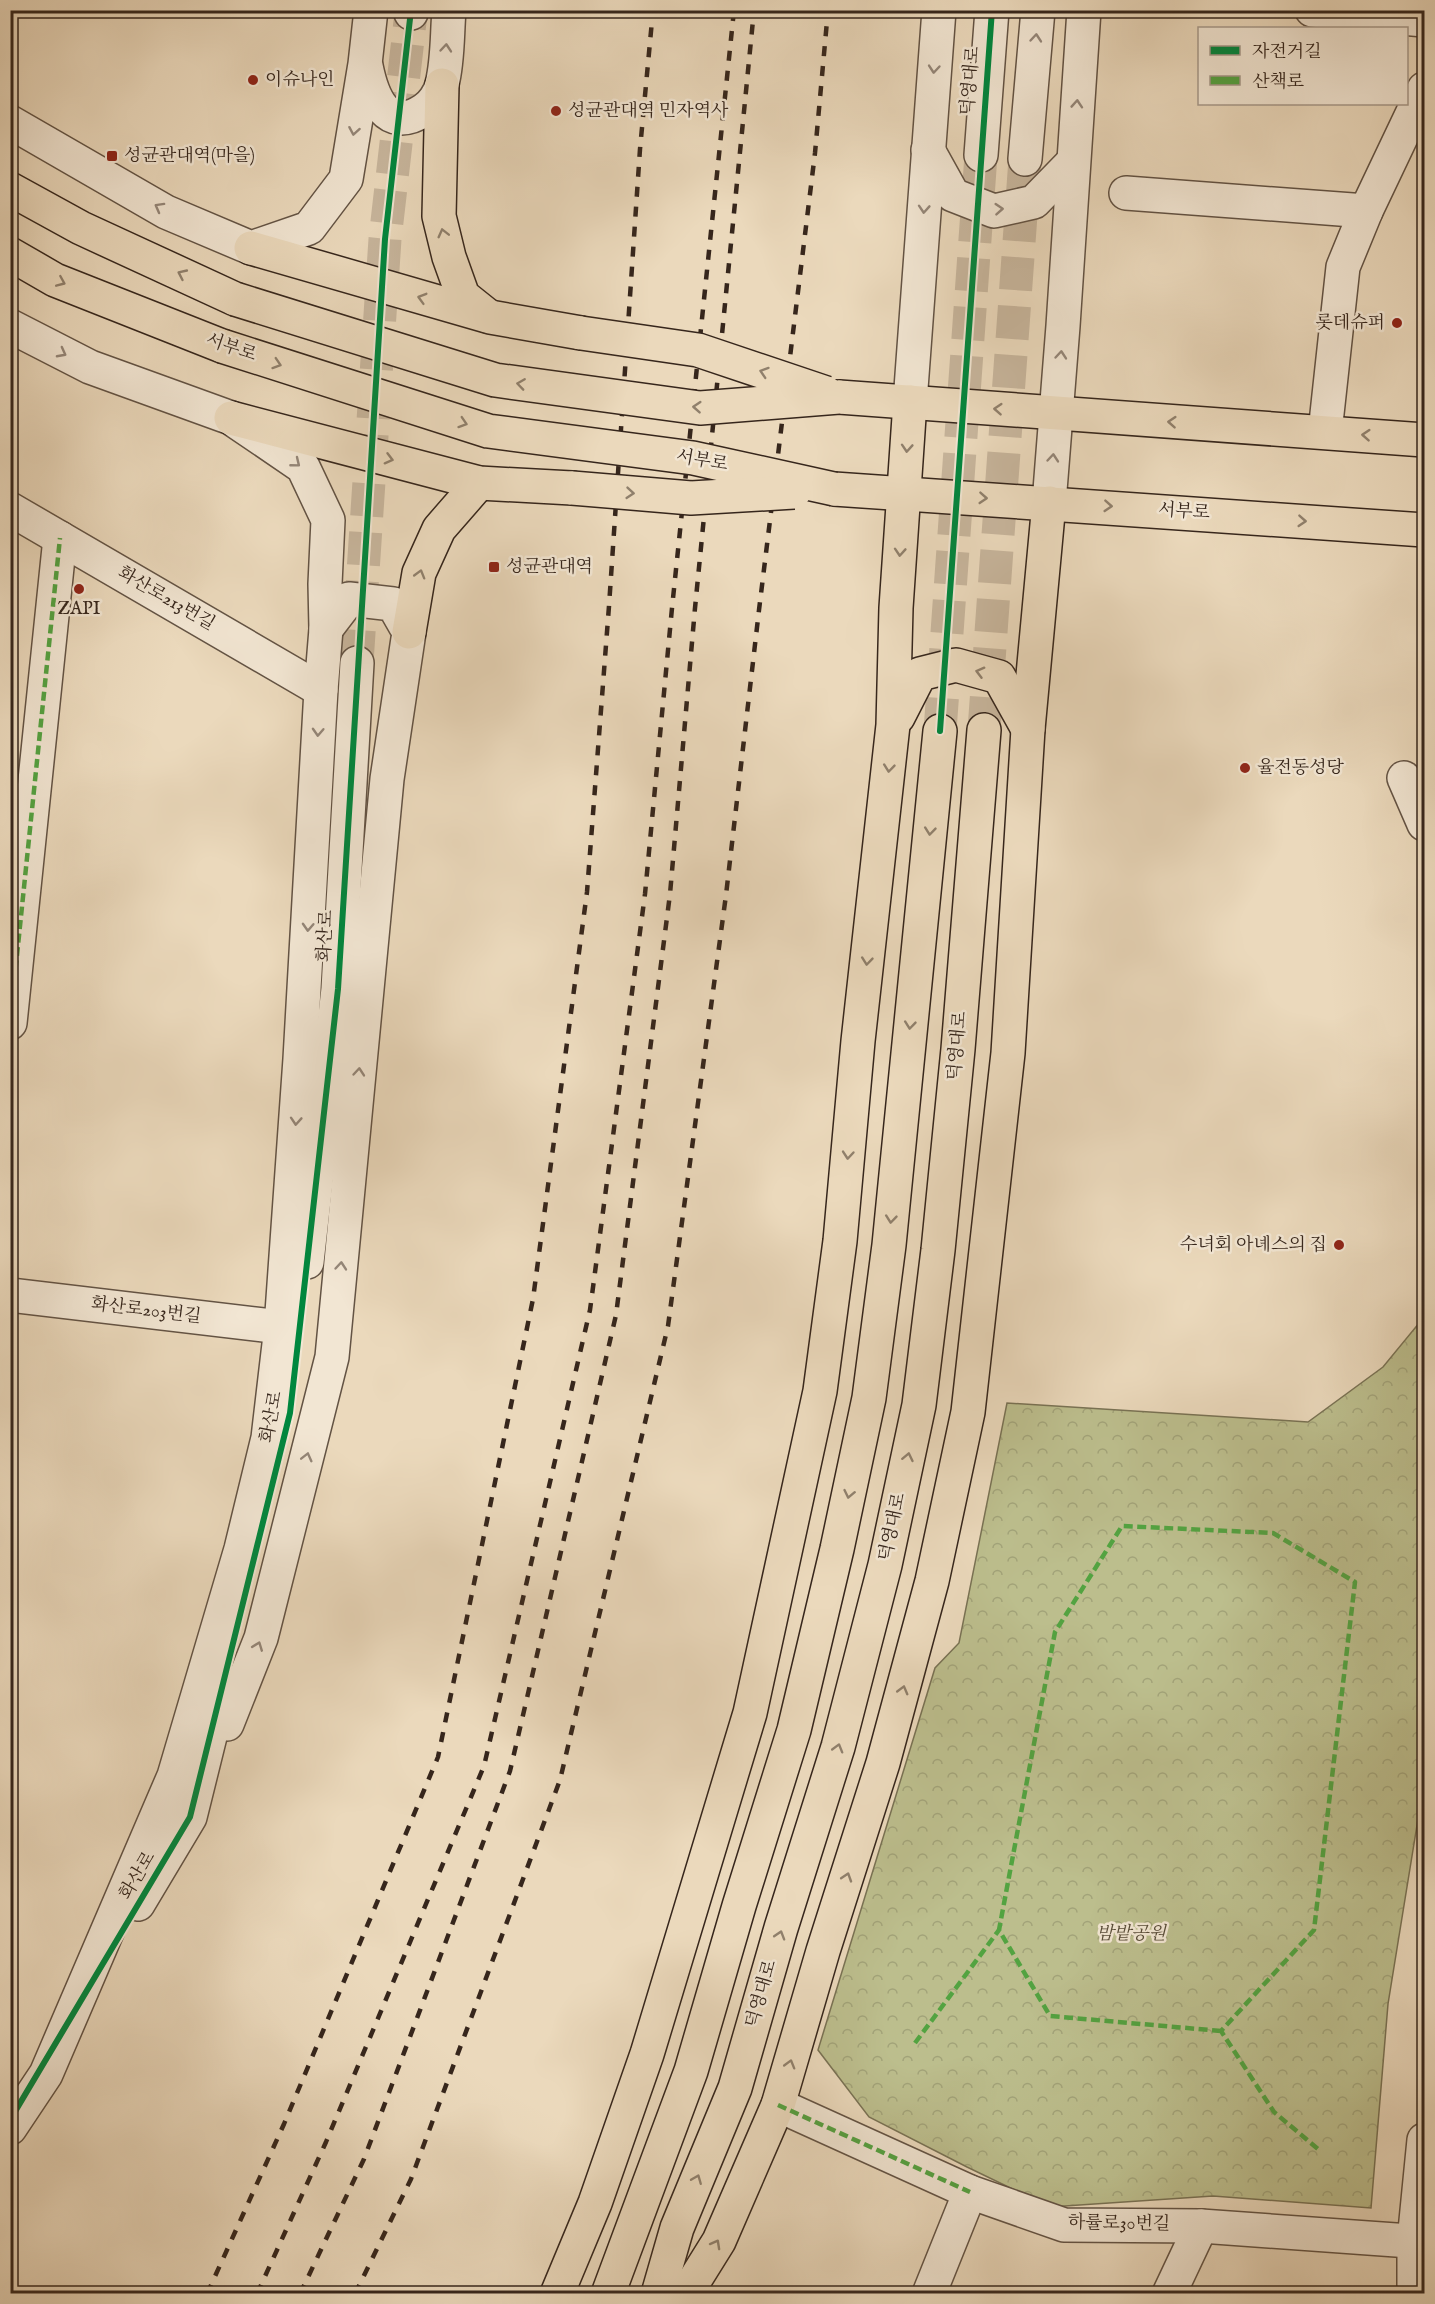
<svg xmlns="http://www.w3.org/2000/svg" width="1435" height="2304" viewBox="0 0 1435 2304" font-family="'IM FELL English','Noto Serif KR',serif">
  <defs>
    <pattern id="forest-crowns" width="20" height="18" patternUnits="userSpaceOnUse" patternTransform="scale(1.5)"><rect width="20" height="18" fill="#bcbe8d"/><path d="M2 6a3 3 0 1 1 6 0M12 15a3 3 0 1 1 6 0" fill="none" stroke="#a2a379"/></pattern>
  </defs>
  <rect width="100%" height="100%" fill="#ebd9bc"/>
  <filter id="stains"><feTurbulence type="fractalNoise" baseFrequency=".00333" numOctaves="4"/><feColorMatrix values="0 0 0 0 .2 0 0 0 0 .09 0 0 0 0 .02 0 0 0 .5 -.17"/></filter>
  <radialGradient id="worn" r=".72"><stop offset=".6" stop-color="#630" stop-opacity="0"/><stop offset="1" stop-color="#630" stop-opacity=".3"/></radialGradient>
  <!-- forest -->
  <path fill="url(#forest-crowns)" stroke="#797254" stroke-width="1.5" d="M1424,1317V1782L1388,2004L1371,2208L1213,2196L1050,2207L967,2167L869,2117L818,2050L935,1668L959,1643L1007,1403L1308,1422L1383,1367Z"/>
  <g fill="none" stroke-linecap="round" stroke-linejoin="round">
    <!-- minor-tunnel -->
    <g stroke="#c7b59c" stroke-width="33" stroke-dasharray="33 16" stroke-linecap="butt">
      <path d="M357,663L385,239L411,13"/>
      <path d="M984,730L1025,159"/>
      <path d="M940,731L981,155"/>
    </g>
    <defs>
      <g id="minor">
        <path d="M1312,10L1424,20"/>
        <path d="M411,13V10"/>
        <path d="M366,66C372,96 386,135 424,110C432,105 440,94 442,84C448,61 447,34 449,10"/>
        <path d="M10,122L166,212L251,248L309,228L346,179L365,64L371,10"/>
        <path d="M928,150L953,195L994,211L1034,202L1073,162"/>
        <path d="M981,155L992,10"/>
        <path d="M1025,159L1038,10"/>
        <path d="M1126,193L1366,211"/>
        <path d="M10,326L90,367L231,418L303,467L328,520L325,584L326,629L321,690L300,1059L281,1327L268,1438L241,1549L174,1776L46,2074L10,2128"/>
        <path d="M910,402L939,10"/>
        <path d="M1325,432L1343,267L1366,211L1424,89"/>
        <path d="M1049,503L1063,326L1084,10"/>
        <path d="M10,509L321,690"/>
        <path d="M1404,778L1424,824"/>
        <path d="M10,1023L60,538"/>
        <path d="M307,1262L338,989L357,663"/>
        <path d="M10,1295L281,1327"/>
        <path d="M227,1724L261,1638L332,1357L387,779L409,632L393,604L349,599L326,629"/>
        <path d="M138,1904L190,1817L222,1688"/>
        <path d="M778,2105L970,2192L1064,2225L1201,2226L1424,2242"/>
        <path d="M929,2294L970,2192"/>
        <path d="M1169,2294L1201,2226"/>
        <path d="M1414,2294V2241L1424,2140"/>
      </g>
      <g id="major">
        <path d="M442,85L439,216L449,257L463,296L488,316"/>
        <path d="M10,189L81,228L235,299"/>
        <path d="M251,248L490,317L581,333"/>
        <path d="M10,254L55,280L222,346"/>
        <path d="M839,397L1424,440"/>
        <path d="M231,418L479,483L572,488"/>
        <path d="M834,489L1424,530"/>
        <path d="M409,632L419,573L439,529L479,483"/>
        <path d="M898,717L920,674L956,665L999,677L1028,729"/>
        <path d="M557,2294L595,2203L647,2054L750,1713L820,1391L840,1241L858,1041L893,725L896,608L910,402"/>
        <path d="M608,2294L691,2071L739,1906L794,1730L837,1549L869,1398L889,1245L940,731"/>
        <path d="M658,2294L677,2228L735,2088L781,1928L838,1747L885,1565L919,1405L938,1250L958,1049L984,730"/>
        <path d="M686,2294L719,2241L778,2105L823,1951L883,1763L932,1581L968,1412L1008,1053L1028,729L1049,503"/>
      </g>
    </defs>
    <!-- minor casing -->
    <use href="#minor" stroke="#635344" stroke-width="36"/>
    <!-- major casing -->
    <use href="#major" stroke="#36261c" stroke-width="36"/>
    <!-- minor -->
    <use href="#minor" stroke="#f2e6d3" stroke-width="33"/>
    <!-- major -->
    <use href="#major" stroke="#ebd9bc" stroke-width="33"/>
    <!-- rail -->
    <g stroke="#36261c" stroke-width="4.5" stroke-dasharray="10 10" stroke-linecap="butt">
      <path d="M207,2294L284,2124L438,1757L533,1299L587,892L609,606L640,149L653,10"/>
      <path d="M257,2294L326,2142L484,1766L590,1310L645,894L672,608L734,10"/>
      <path d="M300,2294L364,2159L510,1771L616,1315L670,894L695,608L754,10"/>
      <path d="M355,2294L411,2179L560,1780L668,1326L726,895L759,610L815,153L828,10"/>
    </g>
    <defs>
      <g id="major-bridge">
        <path d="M235,299L495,380L700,408L839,397"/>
        <path d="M581,333L698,350L826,393"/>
        <path d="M222,346L488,431L693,458L834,489"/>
        <path d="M572,488L691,498L794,492"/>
      </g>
    </defs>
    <!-- major-bridge casing -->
    <use href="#major-bridge" stroke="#36261c" stroke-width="36" stroke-linecap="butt"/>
    <!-- major-bridge -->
    <use href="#major-bridge" stroke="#ebd9bc" stroke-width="33"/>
    <!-- quiet -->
    <g stroke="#53a341" stroke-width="4.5" stroke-dasharray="9 4.5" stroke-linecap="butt">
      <path d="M10,1023L60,538"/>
      <path d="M1221,2031L1050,2016L999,1930L1055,1632L1122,1526L1273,1533L1355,1582L1314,1930L1221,2031L1274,2112L1318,2149"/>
      <path d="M915,2043L999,1930"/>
      <path d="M778,2105L970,2192"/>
    </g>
    <defs>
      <g id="cycleway">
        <path d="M940,731L992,10"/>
        <path d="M10,2120L190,1817L290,1413L338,989L385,239L411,10"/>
      </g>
    </defs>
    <!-- cycleway casing -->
    <use href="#cycleway" stroke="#f2e6d3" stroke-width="10"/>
    <!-- cycleway -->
    <use href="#cycleway" stroke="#00873e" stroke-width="6"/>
  </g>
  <!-- one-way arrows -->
  <defs><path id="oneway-chevron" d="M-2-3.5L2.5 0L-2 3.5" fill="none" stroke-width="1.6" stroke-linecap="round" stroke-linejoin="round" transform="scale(1.5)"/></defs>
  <g stroke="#948678">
    <use href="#oneway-chevron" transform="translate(1036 38) rotate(-85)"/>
    <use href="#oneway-chevron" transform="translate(446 48) rotate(-85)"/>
    <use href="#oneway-chevron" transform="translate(934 69) rotate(95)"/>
    <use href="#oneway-chevron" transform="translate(1077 104) rotate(-86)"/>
    <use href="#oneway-chevron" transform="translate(354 131) rotate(100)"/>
    <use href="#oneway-chevron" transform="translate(159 207) rotate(-151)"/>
    <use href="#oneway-chevron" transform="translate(924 209) rotate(94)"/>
    <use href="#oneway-chevron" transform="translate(999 209) rotate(-4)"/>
    <use href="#oneway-chevron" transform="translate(62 353) rotate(28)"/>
    <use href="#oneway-chevron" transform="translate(1061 355) rotate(-85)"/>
    <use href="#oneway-chevron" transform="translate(1053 458) rotate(-85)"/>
    <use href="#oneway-chevron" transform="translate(296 463) rotate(39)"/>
    <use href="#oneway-chevron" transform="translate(318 732) rotate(93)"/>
    <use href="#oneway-chevron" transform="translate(308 927) rotate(93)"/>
    <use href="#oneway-chevron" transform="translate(359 1072) rotate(-85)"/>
    <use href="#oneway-chevron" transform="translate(296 1121) rotate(94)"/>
    <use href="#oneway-chevron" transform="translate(341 1266) rotate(-85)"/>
    <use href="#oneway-chevron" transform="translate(307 1457) rotate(-76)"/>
    <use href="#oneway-chevron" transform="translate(258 1646) rotate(-69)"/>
  </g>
  <g stroke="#90806c">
    <use href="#oneway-chevron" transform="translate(443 233) rotate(-104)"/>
    <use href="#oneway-chevron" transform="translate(182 274) rotate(-155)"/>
    <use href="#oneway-chevron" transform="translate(61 282) rotate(23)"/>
    <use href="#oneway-chevron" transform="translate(422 298) rotate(-164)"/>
    <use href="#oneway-chevron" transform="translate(277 364) rotate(18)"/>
    <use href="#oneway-chevron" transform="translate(764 372) rotate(-162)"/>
    <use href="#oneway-chevron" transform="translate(521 384) rotate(-172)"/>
    <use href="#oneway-chevron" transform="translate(697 407) rotate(-176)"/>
    <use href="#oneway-chevron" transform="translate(998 409) rotate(-176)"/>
    <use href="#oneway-chevron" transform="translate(1172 422) rotate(-176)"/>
    <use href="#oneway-chevron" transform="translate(463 423) rotate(18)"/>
    <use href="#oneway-chevron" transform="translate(1366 435) rotate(-176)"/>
    <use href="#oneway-chevron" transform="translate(907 448) rotate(94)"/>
    <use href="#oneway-chevron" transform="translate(389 459) rotate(15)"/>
    <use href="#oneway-chevron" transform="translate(630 493) rotate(5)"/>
    <use href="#oneway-chevron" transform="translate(983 498) rotate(4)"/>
    <use href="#oneway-chevron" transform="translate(1108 506) rotate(4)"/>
    <use href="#oneway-chevron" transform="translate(1302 521) rotate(4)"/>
    <use href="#oneway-chevron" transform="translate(900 552) rotate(94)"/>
    <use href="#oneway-chevron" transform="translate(420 574) rotate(-74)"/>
    <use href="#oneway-chevron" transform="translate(980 672) rotate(-165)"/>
    <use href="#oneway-chevron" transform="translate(889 768) rotate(96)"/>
    <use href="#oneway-chevron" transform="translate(930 831) rotate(96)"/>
    <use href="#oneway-chevron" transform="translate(867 961) rotate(96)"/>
    <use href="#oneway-chevron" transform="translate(910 1025) rotate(96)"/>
    <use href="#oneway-chevron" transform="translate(848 1155) rotate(95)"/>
    <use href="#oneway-chevron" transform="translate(891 1219) rotate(96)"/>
    <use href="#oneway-chevron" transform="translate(908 1457) rotate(-78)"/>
    <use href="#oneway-chevron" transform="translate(849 1494) rotate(102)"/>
    <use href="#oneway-chevron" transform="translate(903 1690) rotate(-75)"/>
    <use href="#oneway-chevron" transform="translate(838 1748) rotate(-74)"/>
    <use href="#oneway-chevron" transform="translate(847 1877) rotate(-72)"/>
    <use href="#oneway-chevron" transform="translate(780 1935) rotate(-73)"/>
    <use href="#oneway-chevron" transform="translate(790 2064) rotate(-74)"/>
    <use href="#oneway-chevron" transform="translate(697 2179) rotate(-68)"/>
    <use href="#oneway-chevron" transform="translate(716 2244) rotate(-61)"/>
  </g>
  <!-- markers -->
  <g fill="#8f2418" stroke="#f2e6d3" stroke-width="2">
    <circle cx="253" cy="80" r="6"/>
    <circle cx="556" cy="111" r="6"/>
    <rect x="106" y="150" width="12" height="12" rx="3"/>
    <circle cx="1397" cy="323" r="6"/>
    <rect x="488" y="561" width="12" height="12" rx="3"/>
    <circle cx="79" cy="589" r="6"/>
    <circle cx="1245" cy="768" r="6"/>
    <circle cx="1339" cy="1245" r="6"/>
  </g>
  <g text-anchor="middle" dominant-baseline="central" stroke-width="5" stroke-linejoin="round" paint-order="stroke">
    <!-- poi labels -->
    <g font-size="18" fill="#36261c" stroke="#f2e6d3" text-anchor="start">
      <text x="265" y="80">이슈나인</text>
      <text x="568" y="111">성균관대역 민자역사</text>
      <text x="124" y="156">성균관대역(마을)</text>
      <text x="1385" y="323" text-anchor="end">롯데슈퍼</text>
      <text x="506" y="567">성균관대역</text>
      <text x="79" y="609" text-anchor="middle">ZAPI</text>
      <text x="1257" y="768">율전동성당</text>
      <text x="1327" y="1245" text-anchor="end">수녀회 아녜스의 집</text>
    </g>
    <!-- street labels -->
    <g font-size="18" fill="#36261c" stroke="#f2e6d3">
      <text transform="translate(971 81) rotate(-85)">덕영대로</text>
      <text transform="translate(231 348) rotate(19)">서부로</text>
      <text transform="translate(702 461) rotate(10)">서부로</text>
      <text transform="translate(1184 512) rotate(4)">서부로</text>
      <text transform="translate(166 599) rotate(30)">화산로213번길</text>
      <text transform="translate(326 936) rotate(-87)">화산로</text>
      <text transform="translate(958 1046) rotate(-85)">덕영대로</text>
      <text transform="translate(146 1311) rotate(7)">화산로203번길</text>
      <text transform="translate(272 1417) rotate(-79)">화산로</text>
      <text transform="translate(893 1527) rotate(-78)">덕영대로</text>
      <text transform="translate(138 1876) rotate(-59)">화산로</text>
      <text transform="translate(762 1994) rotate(-74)">덕영대로</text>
      <text transform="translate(1119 2224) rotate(1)">하률로30번길</text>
    </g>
    <!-- park labels -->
    <g font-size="18" font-style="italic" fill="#584c38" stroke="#f2e6d3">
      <text x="1131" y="1934">밤밭공원</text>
    </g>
  </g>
  <!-- margin -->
  <rect width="1435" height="2304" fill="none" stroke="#ebd9bc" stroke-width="36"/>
  <rect x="12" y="12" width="1411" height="2280" fill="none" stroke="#36261c" stroke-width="3"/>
  <rect x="18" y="18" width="1399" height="2268" fill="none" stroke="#36261c" stroke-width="1.5"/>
  <!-- legend -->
  <rect x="1198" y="27" width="210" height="78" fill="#f2e6d3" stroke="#a7998a" stroke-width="1.5"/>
  <rect x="1210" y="46" width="30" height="9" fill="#00873e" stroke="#a7998a" stroke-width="1.5"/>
  <text x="1252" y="57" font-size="18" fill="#36261c">자전거길</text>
  <rect x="1210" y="76" width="30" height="9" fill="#53a341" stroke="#a7998a" stroke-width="1.5"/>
  <text x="1252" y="87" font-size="18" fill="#36261c">산책로</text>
  <rect width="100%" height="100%" filter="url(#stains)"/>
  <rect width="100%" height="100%" fill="url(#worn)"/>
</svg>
